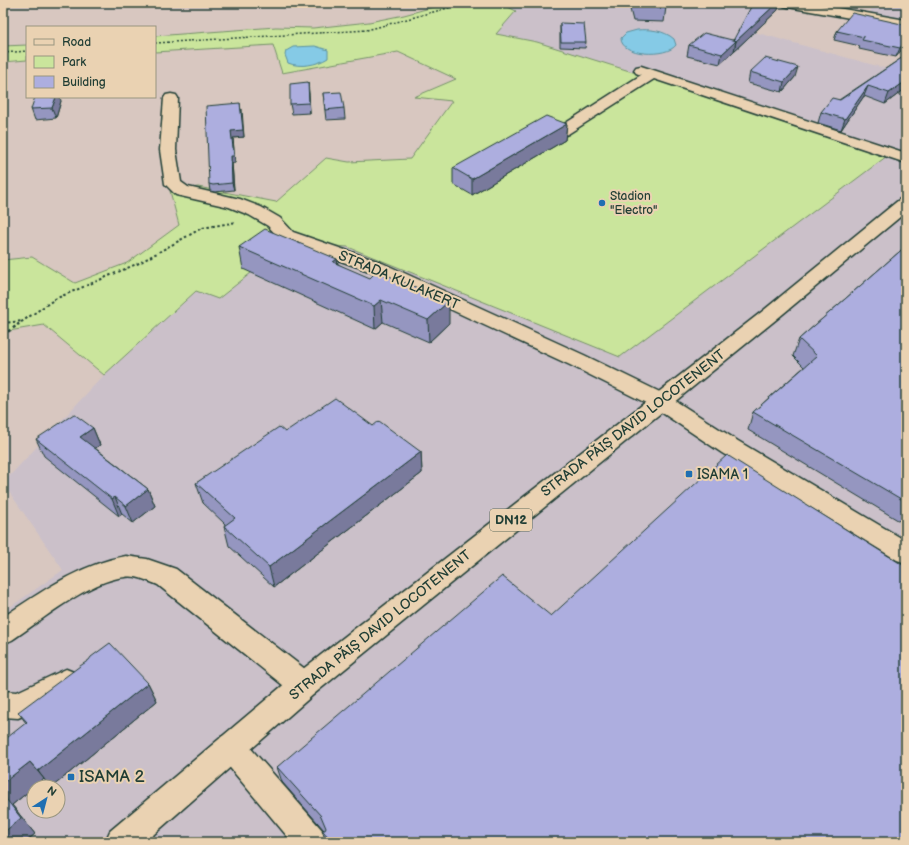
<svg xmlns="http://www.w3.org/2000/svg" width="909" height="845" viewBox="0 0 909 845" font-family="'Balsamiq Sans',sans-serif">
  <rect width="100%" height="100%" fill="#d8c7c0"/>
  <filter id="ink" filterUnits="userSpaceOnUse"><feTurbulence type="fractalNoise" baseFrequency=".025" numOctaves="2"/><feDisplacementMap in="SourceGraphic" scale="8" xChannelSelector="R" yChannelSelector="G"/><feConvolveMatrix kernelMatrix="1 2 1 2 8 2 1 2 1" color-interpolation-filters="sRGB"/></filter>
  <g filter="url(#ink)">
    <!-- built -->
    <g fill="#cbc0c9" fill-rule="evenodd">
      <path d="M500,3H750L754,32L906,74V842H3V612L63,570L3,483L104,375L196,291L289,243L347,247L620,357L654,78L537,42L495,34L516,11ZM34,787H58V811H34Z"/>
      <path d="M872,3H906V27L869,22Z"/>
    </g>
    <!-- green -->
    <g fill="#cae59c" stroke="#749168">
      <path d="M448,3H500L516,11L496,34L537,42L891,153L620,357L348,247L289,243L218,299L196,291L104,375L44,325L3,332V260L32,257L75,283L127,263L179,225L170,191L198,187L276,202L326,158L349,162L410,159L452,101L414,97L456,79L398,52L282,73L273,45L155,52V36L276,27L313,28L369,22L404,15Z"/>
      <path d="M27,45V60L3,62V46Z"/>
    </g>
    <!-- water -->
    <g fill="#85cae6" stroke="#5c929f">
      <path d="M637,30C649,29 664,30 674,39L676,45C667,58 620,56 621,38L626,33Z"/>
      <path d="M315,46L328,50V58C317,65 300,68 288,63L285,55L286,51L293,47Z"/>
    </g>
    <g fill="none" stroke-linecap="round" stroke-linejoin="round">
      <defs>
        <g id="minor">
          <path d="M782,3H809L906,20V28L788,7L784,6Z"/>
          <path d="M641,66L906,153V163L654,79L568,134L563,136L558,134L555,131L558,128L641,75L636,73L634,70L636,67Z"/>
          <path d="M171,94L176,95L178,98L176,150L181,182L188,187L240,199L261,207L280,218L293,232L380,262L584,355L668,396L738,441L906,541V563L897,560L722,453L652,406L570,365L366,270L281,240L268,226L249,215L229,207L176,195L165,184L160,150L164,98L166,95Z"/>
          <path d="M126,556L147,559L176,569L314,676L318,685L314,694L304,698L294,694L158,585C148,581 136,575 125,577C90,580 42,620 12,640L3,644V617C41,592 80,564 126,556Z"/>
          <path d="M66,669L76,673L80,682L76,691L59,701L18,718L3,717V691L17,692Z"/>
          <path d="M231,733L241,737L323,831L328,842H292L221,757L216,747L221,737Z"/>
        </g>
        <path id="major" d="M906,198V212L778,318L314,694L145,842H105L110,831L294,676L764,310L900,199Z"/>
      </defs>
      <!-- minor casing -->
      <use href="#minor" stroke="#1f3d34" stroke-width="3"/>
      <!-- major casing -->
      <use href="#major" stroke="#1f3d34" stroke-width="3"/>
      <!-- path-far2 -->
      <g stroke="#1f3d34" stroke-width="1.5" stroke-dasharray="2 2" stroke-linecap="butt">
        <path d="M155,43L367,30L466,3"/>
        <path d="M3,53L27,51"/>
      </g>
      <!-- path-far1 -->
      <g stroke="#1f3d34" stroke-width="2" stroke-dasharray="2.5 2.5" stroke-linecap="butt">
        <path d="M3,323L22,321"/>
        <path d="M17,325L55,299L139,263L202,228L237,222"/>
      </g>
      <!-- path -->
      <path stroke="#1f3d34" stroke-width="2.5" stroke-dasharray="3 3" stroke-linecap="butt" d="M3,335L19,324"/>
      <!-- minor -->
      <use href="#minor" fill="#ead2b2" fill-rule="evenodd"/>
      <!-- major -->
      <use href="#major" fill="#ead2b2" fill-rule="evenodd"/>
    </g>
    <!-- wall -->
    <g fill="#9596c0" stroke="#1f3d34">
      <path d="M629,3H665L666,7L664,22L633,21L629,5Z"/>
      <path d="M778,10L720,64L687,56L689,45L733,40L734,39Z"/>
      <path d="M560,23L586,42L585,48L560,47Z"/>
      <path d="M906,25V44L896,57L859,49L860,46L834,40L837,31Z"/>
      <path d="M906,55L905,89L885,104L864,96L841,130L818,123L821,112Z"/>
      <path d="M750,72L795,77L782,92L748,83Z"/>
      <path d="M308,82L310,113L292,114L290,104Z"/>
      <path d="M323,93L344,108L345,119L326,120Z"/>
      <path d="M61,101L56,118L35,120L31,109Z"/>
      <path d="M242,109L244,137L233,138L235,163H232L234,190L215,192L210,191L209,184Z"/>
      <path d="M567,124L565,140L472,195L453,184V168Z"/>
      <path d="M906,246V525L748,430L753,412L804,367L793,356L799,339Z"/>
      <path d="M239,247L337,259L338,264L449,323L429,342L383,322L375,329L243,269Z"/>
      <path d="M373,426L421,452L422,473L274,587L229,546L224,526L225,524L203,503L196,483L285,432Z"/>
      <path d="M93,428L100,445L95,448L148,489L155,506L133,523L122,514L119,516L44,456L36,439Z"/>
      <path d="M551,616L906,842H326L322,830H324L282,782L277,767Z"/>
      <path d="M148,683L157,701L52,787H50L44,779L12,805L35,834L25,842H3L26,723L18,712Z"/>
    </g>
    <!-- shaded-wall -->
    <g fill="#797a9c" stroke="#1f3d34">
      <path d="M777,3H780L778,10L734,51L736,41Z"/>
      <path d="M906,40V44L896,57L900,48Z"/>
      <path d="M736,41L734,51L720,64L722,54Z"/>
      <path d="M798,67L795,77L782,92L784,82Z"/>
      <path d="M906,81V87L905,89L885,104L889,93Z"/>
      <path d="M308,82L309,93L310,113L309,103Z"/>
      <path d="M868,86L864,96L841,130L845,119Z"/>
      <path d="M56,97H60L61,101L56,118L52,108Z"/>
      <path d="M240,103L244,137L233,138L235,163H232L234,190L232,183L231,156V131Z"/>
      <path d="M567,124L565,140L472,195V179Z"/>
      <path d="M337,259L340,281L333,262Z"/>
      <path d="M381,300L383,322L375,329L374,306Z"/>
      <path d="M449,301V323L429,342L428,320Z"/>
      <path d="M93,428L100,445L87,454L80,437Z"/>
      <path d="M421,452L422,473L274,587L269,567Z"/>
      <path d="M148,489L155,506L133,523L126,506Z"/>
      <path d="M115,497L122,514L119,516L112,499Z"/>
      <path d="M148,683L157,701L52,787H50L38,771Z"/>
      <path d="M30,762L44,779L12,805L35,834L25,842H3V783Z"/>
    </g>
    <!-- building -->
    <g fill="#adaedf" stroke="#1f3d34">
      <path d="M634,3H665L666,7H635Z"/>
      <path d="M753,3H777L736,41L734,39Z"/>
      <path d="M852,13L906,25V40L900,48L862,40L864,37L837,31Z"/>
      <path d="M560,23L584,24L586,42H561Z"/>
      <path d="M704,33L736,41L722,54L689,45Z"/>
      <path d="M906,55V81L889,93L868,86L845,119L821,112L832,98L840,100Z"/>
      <path d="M765,58L798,67L784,82L750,72Z"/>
      <path d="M308,82L309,103L290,104V84Z"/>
      <path d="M341,92L344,108L325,110L323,93Z"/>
      <path d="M35,97H56L52,108L31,109Z"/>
      <path d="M240,103L243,130L231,131L234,156H231L232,183L213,185L209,184L206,106Z"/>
      <path d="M546,116L567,124L472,179L453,168Z"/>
      <path d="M265,229L337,259L333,262L370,278L377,271L449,301L428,320L381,300L374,306L239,247Z"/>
      <path d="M906,246V502L753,412L817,356L799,339Z"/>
      <path d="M335,398L373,426L379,421L421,452L269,567L224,526L235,518L196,483L279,427L285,432Z"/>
      <path d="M74,414L93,428L80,437L148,489L126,506L115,497L112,499L36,439Z"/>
      <path d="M727,455L906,567V842H333L322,830H325L326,828L321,816L277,767L502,576L551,616Z"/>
      <path d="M110,643L148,683L38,771L30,762L3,783V741L27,722L18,712L80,666L89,660L91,657Z"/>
      <path d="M3,795L21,818L3,833Z"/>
    </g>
  </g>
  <!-- markers -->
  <g fill="#1f6fb2" stroke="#ead2b2" stroke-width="1.5">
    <circle cx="602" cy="203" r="4"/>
    <rect x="685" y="470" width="8" height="8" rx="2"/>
    <rect x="67" y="773" width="8" height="8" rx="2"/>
  </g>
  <g text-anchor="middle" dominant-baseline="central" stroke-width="4" stroke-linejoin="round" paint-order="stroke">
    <!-- far-poi labels -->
    <g font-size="12" fill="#1f3d34" stroke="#ead2b2" text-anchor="start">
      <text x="610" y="196">Stadion<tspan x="610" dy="14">"Electro"</tspan></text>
    </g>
    <!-- shield labels -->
    <rect fill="#ead2b2" stroke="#5c6a5a" stroke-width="1" x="490" y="509" width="42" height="22" rx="3"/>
    <g font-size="13" font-weight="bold" fill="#1f3d34">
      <text x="511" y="520">DN12</text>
    </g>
    <!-- street labels -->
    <g font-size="14" fill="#1f3d34" stroke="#ead2b2">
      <text transform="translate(399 280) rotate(23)">STRADA KULAKERT</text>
      <text transform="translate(633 423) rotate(-38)">STRADA PĂIȘ DAVID LOCOTENENT</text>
      <text transform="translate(380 625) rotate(-39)">STRADA PĂIȘ DAVID LOCOTENENT</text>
    </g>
    <!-- poi labels -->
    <g font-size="14" fill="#1f3d34" stroke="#ead2b2" text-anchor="start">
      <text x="697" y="474">ISAMA 1</text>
    </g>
    <!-- near-poi labels -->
    <g font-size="17" fill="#1f3d34" stroke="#ead2b2" text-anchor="start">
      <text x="79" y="777">ISAMA 2</text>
    </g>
  </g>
  <!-- margin -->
  <rect width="909" height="845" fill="none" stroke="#ead2b2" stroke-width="16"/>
  <rect x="8" y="8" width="893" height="829" fill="none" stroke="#1f3d34" stroke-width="1.5" filter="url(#ink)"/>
  <!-- legend -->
  <rect x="26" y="26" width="130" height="72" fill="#ead2b2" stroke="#999680"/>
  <rect x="34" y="39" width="20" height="6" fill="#ead2b2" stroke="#999680"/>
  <text x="62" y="46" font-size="12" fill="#1f3d34">Road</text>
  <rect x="34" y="56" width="20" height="12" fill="#cae59c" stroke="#999680"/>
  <text x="62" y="66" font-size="12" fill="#1f3d34">Park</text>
  <rect x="34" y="76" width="20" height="12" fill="#adaedf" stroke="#999680"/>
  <text x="62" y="86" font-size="12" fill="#1f3d34">Building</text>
  <!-- north arrow -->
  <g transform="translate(46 799) rotate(36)"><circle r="19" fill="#ead2b2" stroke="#999680"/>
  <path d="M0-3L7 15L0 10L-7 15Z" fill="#1f6fb2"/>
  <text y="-6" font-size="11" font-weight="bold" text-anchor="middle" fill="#1f3d34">N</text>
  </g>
</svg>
